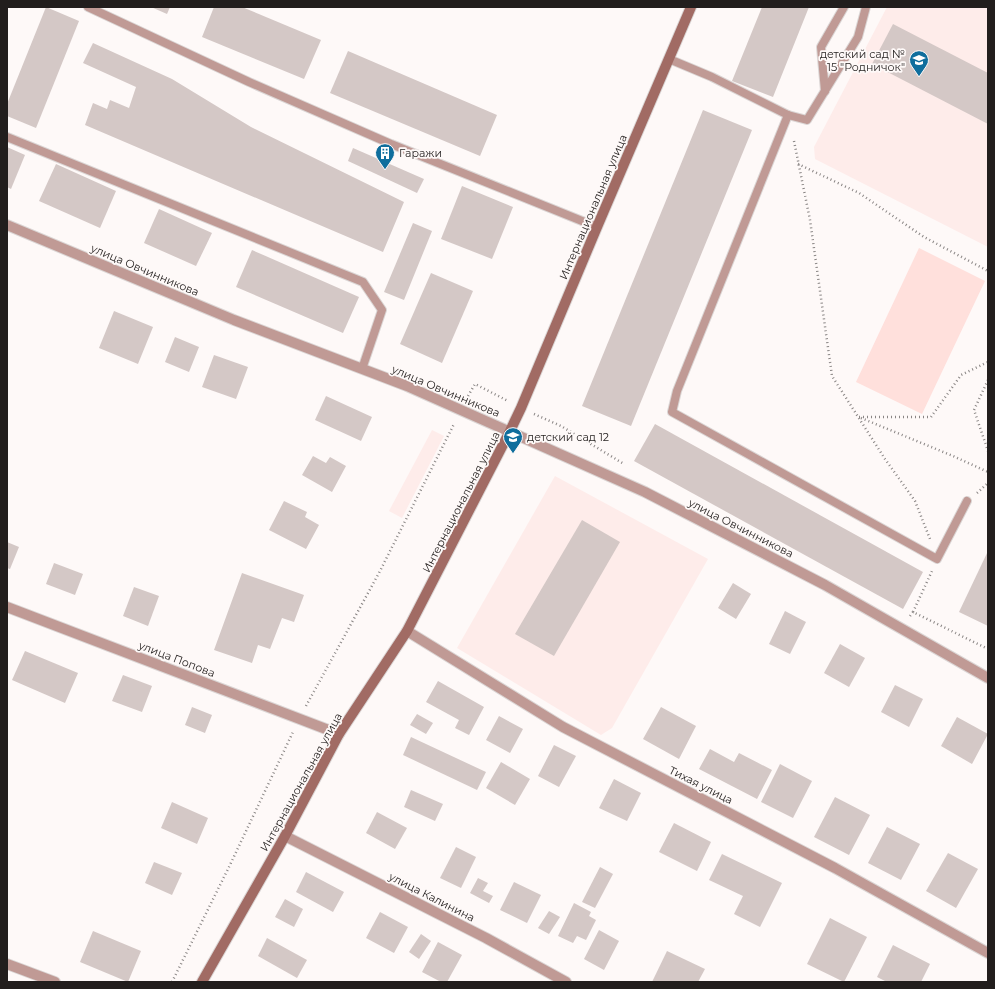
<svg xmlns="http://www.w3.org/2000/svg" width="995" height="989" viewBox="0 0 995 989" font-family="Montserrat,sans-serif">
  <rect width="100%" height="100%" fill="#fef9f8"/>
  <!-- built -->
  <g fill="#feecea">
    <path d="M887,7H988V247L815,159L814,147Z"/>
    <path d="M432,430L444,436L402,518L389,511Z"/>
    <path d="M555,476L708,559L612,728L601,735L457,648Z"/>
  </g>
  <!-- green -->
  <path fill="#ffe0dc" d="M919,248L985,281L922,414L856,382Z"/>
  <!-- building -->
  <g fill="#d4c8c6">
    <path d="M46,7L79,21L36,128L7,116V104Z"/>
    <path d="M151,7H170L167,14Z"/>
    <path d="M214,7H242L321,40L304,79L202,37Z"/>
    <path d="M762,7H809L773,97L732,81Z"/>
    <path d="M893,24L988,73V124L872,64Z"/>
    <path d="M93,43L172,79L251,127L404,202L383,252L85,125L93,103L107,109L110,100L129,108L136,87L83,63Z"/>
    <path d="M348,51L497,115L480,156L330,93Z"/>
    <path d="M703,110L752,130L631,426L582,406Z"/>
    <path d="M7,147L25,155L11,189L7,187Z"/>
    <path d="M353,148L424,179L417,193L348,161Z"/>
    <path d="M56,164L116,191L100,228L39,201Z"/>
    <path d="M462,186L513,207L492,259L441,239Z"/>
    <path d="M159,209L212,233L196,266L144,243Z"/>
    <path d="M413,223L432,231L404,300L384,292Z"/>
    <path d="M252,250L359,297L343,333L236,287Z"/>
    <path d="M431,273L473,291L442,363L400,344Z"/>
    <path d="M114,311L153,327L138,364L99,348Z"/>
    <path d="M175,337L199,347L189,372L165,362Z"/>
    <path d="M214,355L248,367L236,399L202,387Z"/>
    <path d="M326,396L372,417L361,441L315,420Z"/>
    <path d="M655,424L923,572L903,609L634,461Z"/>
    <path d="M313,456L326,463L330,457L346,466L332,492L302,475Z"/>
    <path d="M284,501L307,512L305,517L319,525L306,549L269,530Z"/>
    <path d="M582,520L620,542L554,656L515,634Z"/>
    <path d="M7,542L19,547L10,569L7,568Z"/>
    <path d="M988,551V626L959,612Z"/>
    <path d="M54,563L83,574L75,595L46,584Z"/>
    <path d="M242,573L304,595L294,622L282,618L270,649L258,645L252,663L214,650Z"/>
    <path d="M733,583L751,594L736,619L718,608Z"/>
    <path d="M134,587L159,596L148,626L123,616Z"/>
    <path d="M785,611L806,622L790,654L769,644Z"/>
    <path d="M840,644L865,658L849,687L824,673Z"/>
    <path d="M25,651L78,673L65,703L12,680Z"/>
    <path d="M123,675L152,686L142,712L112,701Z"/>
    <path d="M438,681L484,707L469,735L455,728L459,720L426,702Z"/>
    <path d="M895,685L923,699L909,727L881,712Z"/>
    <path d="M192,707L212,715L205,733L185,725Z"/>
    <path d="M661,707L696,726L679,759L643,739Z"/>
    <path d="M417,714L433,723L426,734L410,725Z"/>
    <path d="M499,716L523,729L510,753L486,740Z"/>
    <path d="M957,717L988,734L972,764L941,746Z"/>
    <path d="M411,737L486,772L477,790L403,755Z"/>
    <path d="M554,745L576,756L559,787L538,776Z"/>
    <path d="M710,749L734,762L739,753L772,770L757,799L699,769Z"/>
    <path d="M501,762L530,779L515,805L486,788Z"/>
    <path d="M780,764L812,781L793,818L761,802Z"/>
    <path d="M614,779L641,793L627,821L599,808Z"/>
    <path d="M411,790L443,804L435,821L404,807Z"/>
    <path d="M835,797L870,815L849,855L814,837Z"/>
    <path d="M172,802L208,818L197,844L161,828Z"/>
    <path d="M377,812L407,828L395,849L366,833Z"/>
    <path d="M674,823L711,842L697,871L659,852Z"/>
    <path d="M887,827L920,844L901,880L868,863Z"/>
    <path d="M456,847L476,857L461,888L440,878Z"/>
    <path d="M948,853L978,869L956,908L926,891Z"/>
    <path d="M722,854L782,883L760,927L734,914L743,896L709,880Z"/>
    <path d="M154,862L182,873L172,895L145,883Z"/>
    <path d="M600,867L613,874L595,908L582,902Z"/>
    <path d="M306,872L344,892L333,912L296,892Z"/>
    <path d="M478,878L488,883L483,891L493,896L489,903L470,893Z"/>
    <path d="M514,882L541,895L527,923L500,910Z"/>
    <path d="M285,899L303,909L294,927L275,917Z"/>
    <path d="M574,903L591,912L589,916L596,920L586,940L577,936L573,943L558,936Z"/>
    <path d="M549,911L560,917L549,934L538,928Z"/>
    <path d="M380,912L408,927L394,953L366,938Z"/>
    <path d="M830,918L867,937L844,982L807,964Z"/>
    <path d="M599,930L619,941L604,970L584,959Z"/>
    <path d="M93,931L141,951L128,982L80,962Z"/>
    <path d="M421,934L431,941L419,959L409,952Z"/>
    <path d="M267,938L307,960L297,978L258,956Z"/>
    <path d="M438,942L462,955L447,982H441L422,972Z"/>
    <path d="M893,945L930,964L921,982H887L877,977Z"/>
    <path d="M667,951L705,969L698,982H652Z"/>
  </g>
  <g fill="none" stroke-linecap="round" stroke-linejoin="round">
    <defs>
      <g id="lane">
        <path d="M88,7L249,82L391,144L597,227"/>
        <path d="M669,59L712,77L788,115L807,120L858,37L866,7"/>
        <path d="M825,91L821,47L844,7"/>
        <path d="M788,115L677,391L672,412L937,559L967,501"/>
        <path d="M7,137L363,282L382,310L362,369"/>
      </g>
      <g id="street">
        <path d="M7,225L234,320L407,386L645,492L825,585L988,678"/>
        <path d="M7,607L339,734"/>
        <path d="M407,631L563,727L835,868L988,953"/>
        <path d="M285,836L486,938L566,982"/>
        <path d="M7,964L55,982"/>
      </g>
      <path id="secondary" d="M202,982L285,836L339,734L407,631L510,431L521,408L597,227L691,7"/>
    </defs>
    <!-- lane casing -->
    <use href="#lane" stroke="#dbd6d5" stroke-width="10"/>
    <!-- street casing -->
    <use href="#street" stroke="#dbd6d5" stroke-width="12"/>
    <!-- secondary casing -->
    <use href="#secondary" stroke="#dbd6d5" stroke-width="12"/>
    <!-- path -->
    <g stroke="#8a8685" stroke-width="2.5" stroke-dasharray="1 3" stroke-linecap="butt">
      <path d="M794,141L810,220L832,376L885,459L915,501L930,539"/>
      <path d="M798,164L859,193L924,237L988,271"/>
      <path d="M988,380L974,410L988,451"/>
      <path d="M468,396L475,384L508,401"/>
      <path d="M534,414L561,426L624,464"/>
      <path d="M859,417H931L961,375L988,362"/>
      <path d="M861,418L953,456L988,472"/>
      <path d="M977,493L988,483"/>
      <path d="M913,612L932,571"/>
      <path d="M910,616L913,612L988,649"/>
      <path d="M306,706L379,573L454,424"/>
      <path d="M172,982L229,867L293,732"/>
    </g>
    <!-- lane -->
    <use href="#lane" stroke="#c09a95" stroke-width="8"/>
    <!-- street -->
    <use href="#street" stroke="#c09a95" stroke-width="10"/>
    <!-- secondary -->
    <use href="#secondary" stroke="#a16b64" stroke-width="10"/>
  </g>
  <!-- icons -->
  <defs>
    <symbol id="school-pin" viewBox="-11 -11 22 30"><path d="M0 17L-7.5 6A9.5 9.5 0 1 1 7.5 6Z" fill="#0f6e9d" stroke="#fef9f8"/><path d="M0-5L7-2L0 1L-7-2ZM-4 1L0 2.5L4 1V4Q0 6-4 4Z" fill="#fff"/></symbol>
    <symbol id="building-pin" viewBox="-11 -11 22 30"><path d="M0 17L-7.5 6A9.5 9.5 0 1 1 7.5 6Z" fill="#0f6e9d" stroke="#fef9f8"/><path d="M-4-6H4V6H1V3H-1V6H-4ZM-2.5-4.3h1.7v1.8h-1.7ZM.8-4.3h1.7v1.8H.8ZM-2.5-1h1.7V.8h-1.7ZM.8-1h1.7V.8H.8Z" fill="#fff"/></symbol>
  </defs>
  <g fill-rule="evenodd">
    <use href="#school-pin" x="908" y="49" width="22" height="30"/>
    <use href="#building-pin" x="374" y="142" width="22" height="30"/>
    <use href="#school-pin" x="502" y="426" width="22" height="30"/>
  </g>
  <g text-anchor="middle" dominant-baseline="central" stroke-width="3.5" stroke-linejoin="round" paint-order="stroke">
    <!-- poi labels -->
    <g font-size="11" fill="#221e1d" stroke="#fef9f8" text-anchor="start">
      <text x="905" y="54" text-anchor="end">детский сад №<tspan x="905" dy="13">15 "Родничок"</tspan></text>
      <text x="399" y="153">Гаражи</text>
      <text x="527" y="437">детский сад 12</text>
    </g>
    <!-- street labels -->
    <g font-size="11" fill="#221e1d" stroke="#fef9f8">
      <text transform="translate(593 207) rotate(-67)">Интернациональная улица</text>
      <text transform="translate(145 270) rotate(23)">улица Овчинникова</text>
      <text transform="translate(446 391) rotate(23)">улица Овчинникова</text>
      <text transform="translate(461 502) rotate(-63)">Интернациональная улица</text>
      <text transform="translate(741 528) rotate(27)">улица Овчинникова</text>
      <text transform="translate(177 659) rotate(21)">улица Попова</text>
      <text transform="translate(301 782) rotate(-61)">Интернациональная улица</text>
      <text transform="translate(701 785) rotate(27)">Тихая улица</text>
      <text transform="translate(432 897) rotate(27)">улица Калинина</text>
    </g>
  </g>
  <!-- border -->
  <rect width="995" height="989" fill="none" stroke="#221e1d" stroke-width="16"/>
</svg>
